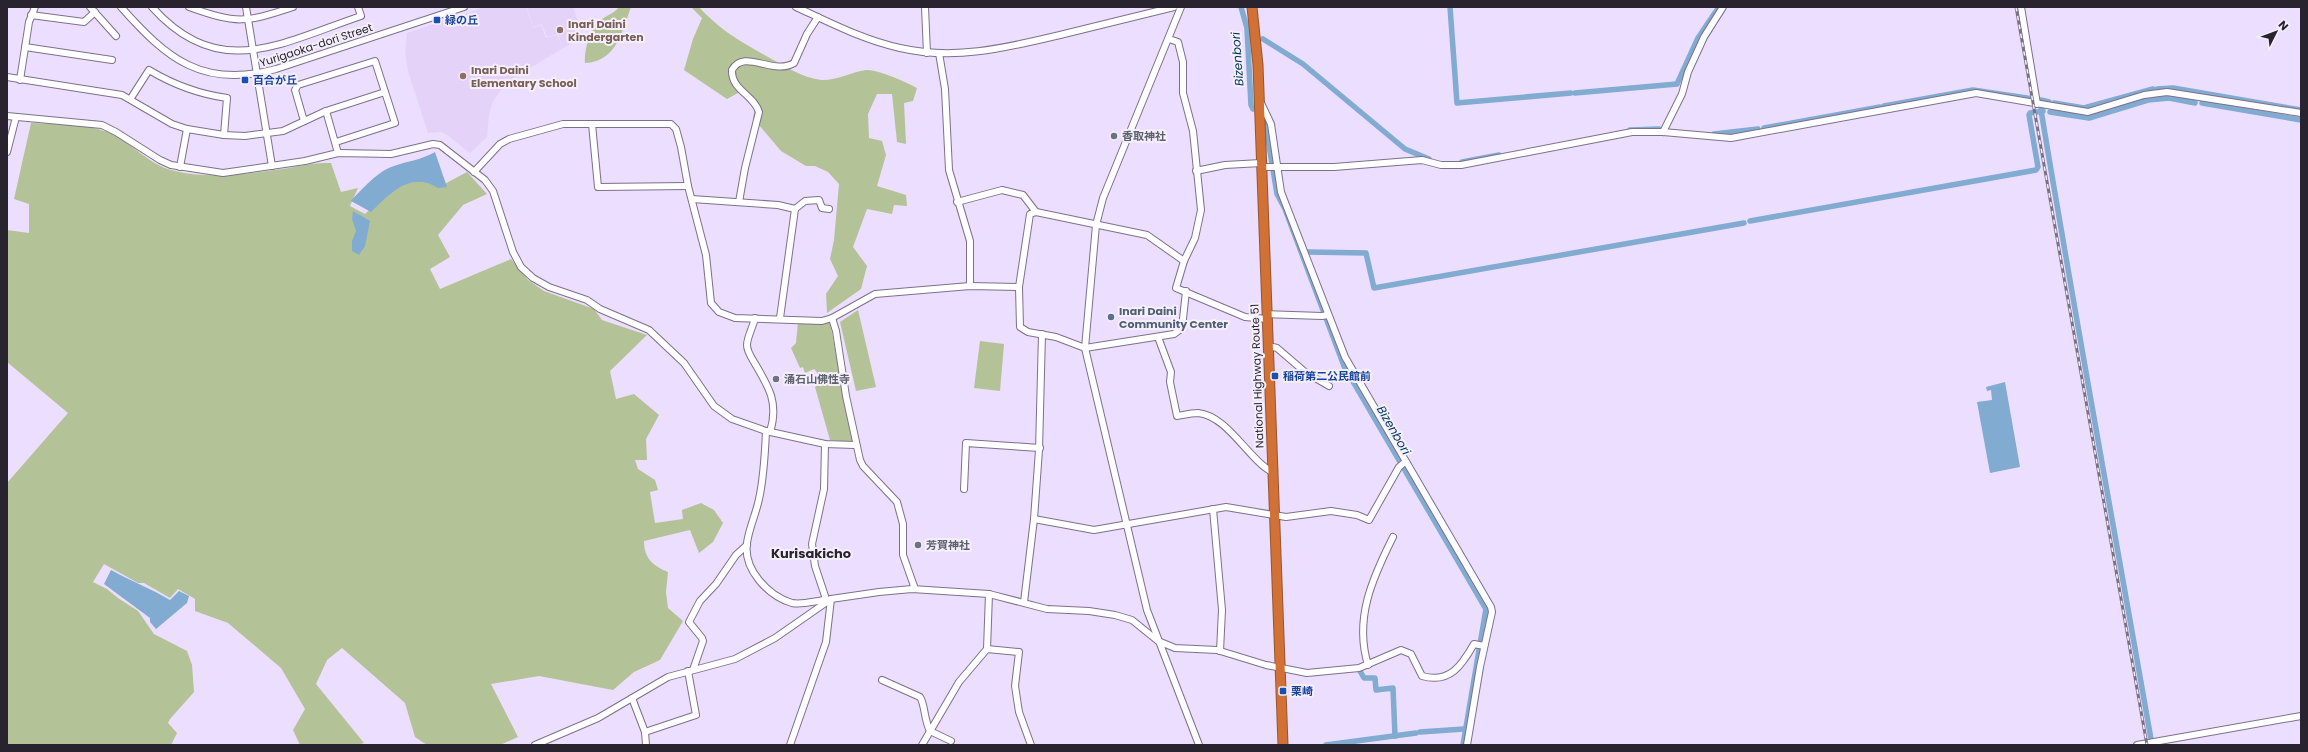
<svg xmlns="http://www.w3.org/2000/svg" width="2308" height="752" viewBox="0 0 2308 752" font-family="Poppins,'Noto Sans JP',sans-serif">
  <rect width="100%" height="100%" fill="#ecdefe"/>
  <!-- built -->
  <g fill="#e4d2f9">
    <path d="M485,7H526L533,28L541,25L546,38L557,35L563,48L507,82L493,101L489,114L487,137L470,153L447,135L441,132L428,133L408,71L405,52L407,33Z"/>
    <path d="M527,7H573L578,21L569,45L563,48L558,34L547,37L542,24L533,27Z"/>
  </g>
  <!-- green -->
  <g fill="#b4c298">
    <path d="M619,7H631C622,32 616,62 585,63C584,50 590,28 601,20C607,15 615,13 619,7Z"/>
    <path d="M691,7H699C721,31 740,41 768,57C785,66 800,77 821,80C835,81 852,72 866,70C877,69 906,82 917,88L913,101L904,103L906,144L897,142L892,94H877L868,114L869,138L882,141L886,155L877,186L906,195L907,206L894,205L892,214L867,209L853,247L867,266L861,289L827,313L826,294L838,276L830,259L834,240L839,184L828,172L815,166H806L781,151L753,118L756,102L749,93H738L727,99L684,70L693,39L702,18Z"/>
    <path d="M31,123C57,125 88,123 112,134C132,144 149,164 171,170C205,179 240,175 274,170C294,168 311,162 331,163L341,192L358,188L350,206L365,214L399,182L420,180L439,187L467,172L487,194L463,205L438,235L450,257L430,269L440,289L511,259L528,280L544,291L594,309L602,320L647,335L610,371L616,399L634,394L659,415L646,439L647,460H635L638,469L655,480L658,490L650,492L655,523L683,519L682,510L701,503L714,510L723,523L713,542L699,553L690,530L644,541C644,558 653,566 668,572L666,592L668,608L683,621L660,660L634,672L613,690L539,676L491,684L518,737L500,745H427L415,737L405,703L342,648L327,660L316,684L364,743L357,745H300L293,730L305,709L281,668L228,623L195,611V599L178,589L170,598L144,583H138L104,564L93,582L107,589L118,598L138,611L154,634L187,651L192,665L194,692L170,719L168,723L177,733L171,745H7V483L68,413L7,362V230L29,233V204L14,199Z"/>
    <path d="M858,310L876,387L856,391L840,322Z"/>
    <path d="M798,322L830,323L853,442L830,440L815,387L818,384L817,372L814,369L805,373L803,367L800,368L791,348L796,343Z"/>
    <path d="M980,341L1004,344L1000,391L974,388Z"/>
  </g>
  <!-- water -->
  <g fill="#81abd0">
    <path d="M435,152L447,187L438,188C411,170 389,194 371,212L351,201C361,190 379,170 394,166C408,161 421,160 435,152Z"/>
    <path d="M353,211L370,221L365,246L359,255L352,251V241L356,231L352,219Z"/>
    <path d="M2005,382L2020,467L1990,473L1977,402L1992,400L1991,390L1987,391L1986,387Z"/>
    <path d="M111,570C131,581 150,588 170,600L179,591L189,596L187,603L156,629L150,622V618L104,584Z"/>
  </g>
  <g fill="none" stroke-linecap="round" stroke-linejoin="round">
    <!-- canal -->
    <g stroke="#81abd0" stroke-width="5.5">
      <path d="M1241,7L1247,28L1251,105L1253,109"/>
      <path d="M1450,7L1457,103L1571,93"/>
      <path d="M1712,17L1719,7"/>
      <path d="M1263,39L1303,64L1405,149L1429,159"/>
      <path d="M2157,89L2173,88L2301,110"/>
      <path d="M1575,93L1677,84L1698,38L1710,20"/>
      <path d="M2041,100L2049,102"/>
      <path d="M2054,103L2084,108L2153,89"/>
      <path d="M2202,103L2301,120"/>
      <path d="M1884,106L1973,90L2034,99"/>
      <path d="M2041,110C2076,322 2115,533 2152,745"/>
      <path d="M2050,112L2089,118L2148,100L2169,98L2195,103"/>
      <path d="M1265,121L1277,194L1285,209L1344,366L1486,609L1463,745"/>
      <path d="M1764,128L1880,107"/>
      <path d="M1630,130L1659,129"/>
      <path d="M1714,134L1758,129"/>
      <path d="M1462,162L1499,155"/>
      <path d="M1750,221L2036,170L2038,167L2029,115L2030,113L2043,111"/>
      <path d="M1308,252L1366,253L1374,288L1744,223"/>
      <path d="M1360,671L1364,678H1375L1376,690L1393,688L1395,736"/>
      <path d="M1420,732L1464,729"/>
      <path d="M1326,745L1416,733"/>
    </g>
    <defs>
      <g id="minor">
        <path d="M90,7L116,36"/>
        <path d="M121,7C167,59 203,89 276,69L464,7"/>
        <path d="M152,7C219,82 281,43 361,16L358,7"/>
        <path d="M189,7C237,24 245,23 293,7"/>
        <path d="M246,7L272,166"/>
        <path d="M796,7C829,22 863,40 900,48C957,61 1009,47 1064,34C1101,25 1137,16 1174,7"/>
        <path d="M925,7L927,53"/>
        <path d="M1181,7L1103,198L1096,225L1085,348L1147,610L1199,745"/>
        <path d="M2021,7L2037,104"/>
        <path d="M31,15L84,22L95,12"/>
        <path d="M1169,39L1178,42L1183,62V93L1193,131L1201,210L1195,238L1184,261L1176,288L1245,317L1267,319"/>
        <path d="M25,47L112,60"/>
        <path d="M939,53L945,89L949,170L970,241V286"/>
        <path d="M7,77L122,95L172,124L187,129L224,135L245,136L283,131L326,111L385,92"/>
        <path d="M20,80L29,22L35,7"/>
        <path d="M131,98L149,70C174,85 198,94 227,98L224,135"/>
        <path d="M1261,103L1271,124L1281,192L1345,357L1491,607L1492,612L1480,667L1467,745"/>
        <path d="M326,111L338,153"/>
        <path d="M7,116L102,125L116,132L160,160L171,165L223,173L305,161L338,153L391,154L433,144L440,145L485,180L493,191L513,252L521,267L533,278L549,287L587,300L600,309L649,330L684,363L714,406L732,419L766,431L825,444L855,445"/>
        <path d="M304,121L295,90L298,85L375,61L395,123L336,142"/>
        <path d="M592,124L598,187L688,186"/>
        <path d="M1663,132L1682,94L1688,72L1704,37L1723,7"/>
        <path d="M7,152L16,117"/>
        <path d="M180,167L187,129"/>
        <path d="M1261,167H1334L1422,160L1441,165H1461L1632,132H1663L1731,138L1976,93L2088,112L2144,95L2167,92L2301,113"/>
        <path d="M1196,171L1225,165L1261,163"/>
        <path d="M474,172L500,144L509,139L563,124H671L676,129L681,147L688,186L706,255L711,303L719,312L735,318L822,321L832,318L875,294L970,286L1019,287"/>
        <path d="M692,199L778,205L795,209L780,318"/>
        <path d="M739,202L745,168L759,112C754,95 731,90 732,70C744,48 773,76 794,63L807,34L818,17"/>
        <path d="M957,202L1002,190L1023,195L1036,212"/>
        <path d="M795,209L805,201L819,200L822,208L829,209"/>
        <path d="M1184,261L1147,235L1036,212L1030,214L1019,287L1020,327L1028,332L1056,337L1085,348L1174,334L1182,328L1186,291"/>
        <path d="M1266,314L1322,316L1328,315"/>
        <path d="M755,318C753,327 747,337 747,345C747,351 751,357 754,362C769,387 779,403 770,432"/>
        <path d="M832,318L836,331L846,396L860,460L863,466L897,502L903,524V555L915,589"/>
        <path d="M1158,337L1171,372L1170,382L1177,416C1183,415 1191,413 1198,413C1228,416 1248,459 1272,472"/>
        <path d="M1268,346L1277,348L1305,372L1329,386"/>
        <path d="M766,431C765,454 764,477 759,499C756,514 749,528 747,543C743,569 768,596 792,603C802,605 815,601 825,600"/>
        <path d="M825,444L824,489L812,544L815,566L827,602"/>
        <path d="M964,489L966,443L1040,448"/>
        <path d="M1213,509L1222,610L1220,651"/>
        <path d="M1034,519L1094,530L1226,507L1286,517L1331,511L1357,515L1369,520L1399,467L1405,462"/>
        <path d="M1024,602L1034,519L1039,450L1042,334"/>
        <path d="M987,649L1019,652L1015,686L1019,712L1031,745"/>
        <path d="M1368,665C1354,619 1372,579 1393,537"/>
        <path d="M693,670L703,641L702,638L689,622L700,601L716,584L736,555L747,545"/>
        <path d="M882,680L920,697C925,704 924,720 930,731"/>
        <path d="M632,698L645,732L646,745"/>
        <path d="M930,731L951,741"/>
        <path d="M645,732L696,715L688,671"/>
        <path d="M535,745L598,718L668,677L735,659L775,638L831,599L879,592L912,589L989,594L1047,609L1089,611L1115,615L1132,620L1158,641L1175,648L1217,650L1266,665L1307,673L1359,668L1401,650L1411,654L1422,676C1450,684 1462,665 1474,644L1484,646"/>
        <path d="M790,745L826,642L831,599"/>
        <path d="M922,745L959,682L987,649L989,594"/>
        <path d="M2137,745L2301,716"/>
      </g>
      <path id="highway" d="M1252,7L1258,65L1283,745"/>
    </defs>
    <!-- minor casing -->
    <use href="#minor" stroke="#7d708c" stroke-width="8"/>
    <!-- highway casing -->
    <use href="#highway" stroke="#965633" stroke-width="11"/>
    <!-- minor -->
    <use href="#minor" stroke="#fff" stroke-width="6"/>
    <!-- highway -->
    <use href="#highway" stroke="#d17135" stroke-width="9"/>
    <defs>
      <path id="rail" d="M2016,7L2147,745"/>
    </defs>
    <!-- rail casing -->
    <use href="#rail" stroke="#7a7185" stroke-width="3"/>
    <!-- rail -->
    <use href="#rail" stroke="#f5effc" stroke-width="1.5" stroke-dasharray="4.5" stroke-linecap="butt"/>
  </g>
  <!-- markers -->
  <g fill="#1a4fb4" stroke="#f5effc" stroke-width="1.5">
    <rect x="433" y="16" width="8" height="8" rx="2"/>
    <rect x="241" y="76" width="8" height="8" rx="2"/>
    <rect x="1271" y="372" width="8" height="8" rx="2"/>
    <rect x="1279" y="687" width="8" height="8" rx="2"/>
  </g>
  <g fill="#8d6e63" stroke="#f5effc" stroke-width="1.5">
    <circle cx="560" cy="30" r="4"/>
    <circle cx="463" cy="76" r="4"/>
  </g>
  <g fill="#6b7280" stroke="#f5effc" stroke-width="1.5">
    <circle cx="1114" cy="136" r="4"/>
    <circle cx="776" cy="379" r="4"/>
    <circle cx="918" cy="545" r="4"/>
  </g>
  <circle fill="#5c6f8a" stroke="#f5effc" stroke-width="1.5" cx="1111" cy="317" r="4"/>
  <g text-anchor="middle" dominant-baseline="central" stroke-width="4" stroke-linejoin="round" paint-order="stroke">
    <!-- transit labels -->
    <g font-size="11" font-weight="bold" fill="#164399" stroke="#f5effc" text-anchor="start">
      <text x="445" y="20">緑の丘</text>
      <text x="253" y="80">百合が丘</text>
      <text x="1283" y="376">稲荷第二公民館前</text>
      <text x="1291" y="691">栗崎</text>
    </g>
    <!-- education labels -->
    <g font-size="11" font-weight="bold" fill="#785e54" stroke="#f5effc" text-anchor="start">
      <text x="568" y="24">Inari Daini<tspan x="568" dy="13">Kindergarten</tspan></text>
      <text x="471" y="70">Inari Daini<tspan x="471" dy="13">Elementary School</tspan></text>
    </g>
    <!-- street labels -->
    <g font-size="11" fill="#29232f" stroke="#f5effc">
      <text transform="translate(316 45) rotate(-18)">Yurigaoka-dori Street</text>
      <text transform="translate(1257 376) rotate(-92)">National Highway Route 51</text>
    </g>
    <!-- worship labels -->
    <g font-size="11" font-weight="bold" fill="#5b616d" stroke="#f5effc" text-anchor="start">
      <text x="1122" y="136">香取神社</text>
      <text x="784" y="379">涌石山佛性寺</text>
      <text x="926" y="545">芳賀神社</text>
    </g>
    <!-- service labels -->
    <g font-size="11" font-weight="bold" fill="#4e5e75" stroke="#f5effc" text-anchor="start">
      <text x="1119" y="311">Inari Daini<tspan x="1119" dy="13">Community Center</tspan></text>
    </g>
    <!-- water labels -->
    <g font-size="12" font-style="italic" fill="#013559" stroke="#f5effc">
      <text transform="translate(1237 59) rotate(-94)">Bizenbori</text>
      <text transform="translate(1394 430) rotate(60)">Bizenbori</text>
    </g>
    <!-- quarter labels -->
    <g font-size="13" font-weight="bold" fill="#29232f" stroke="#f5effc">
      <text x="811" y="553">Kurisakicho</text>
    </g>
  </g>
  <!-- border -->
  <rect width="2308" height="752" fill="none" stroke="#29232f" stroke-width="16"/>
  <!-- north arrow -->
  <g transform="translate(2276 32) rotate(48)" stroke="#f5effc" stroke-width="3" paint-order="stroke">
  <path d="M0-3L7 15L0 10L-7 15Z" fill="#29232f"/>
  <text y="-6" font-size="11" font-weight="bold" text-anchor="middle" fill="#29232f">N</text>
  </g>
</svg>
